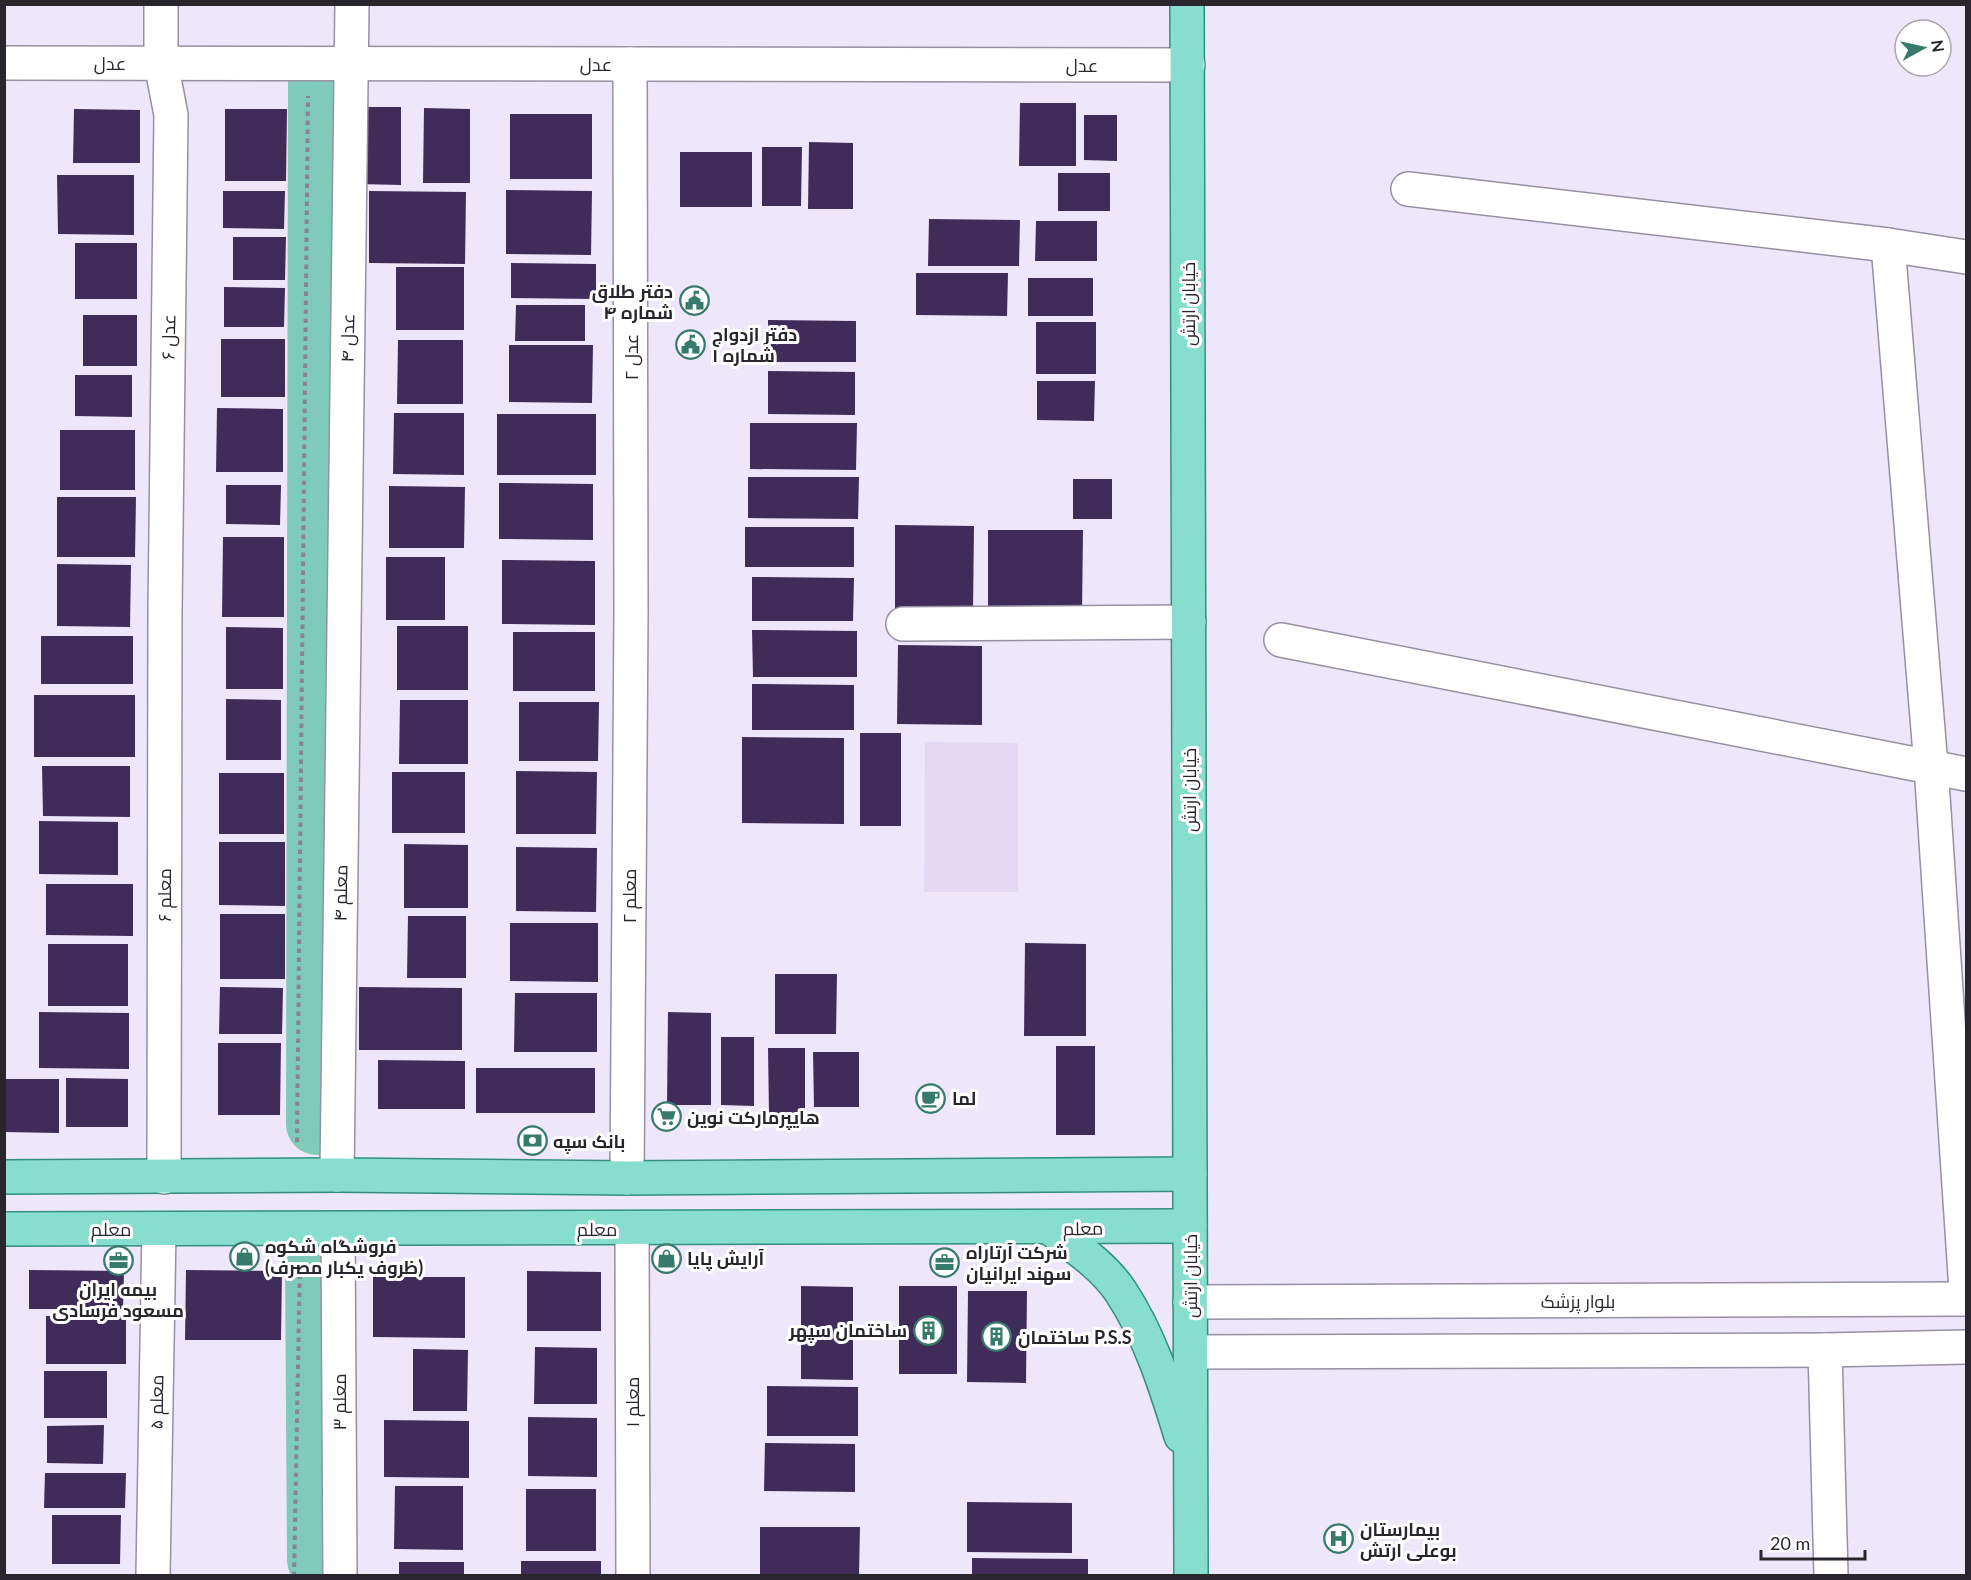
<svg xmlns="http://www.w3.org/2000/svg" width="1971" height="1580" viewBox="0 0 1971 1580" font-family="Lato,Cairo,sans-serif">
  <rect width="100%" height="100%" fill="#eee6fa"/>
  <!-- built -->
  <path fill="#e3d9f4" d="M925,742L1018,743V892H924Z"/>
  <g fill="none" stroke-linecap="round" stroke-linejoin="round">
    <!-- river -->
    <g stroke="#7fcab8" stroke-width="62">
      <path d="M317,1124L319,82"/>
      <path d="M316,1256L318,1560"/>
    </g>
  </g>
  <!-- building -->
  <g fill="#402c59">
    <path d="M1020,103H1076V166H1019Z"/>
    <path d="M360,107H401V185L359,184Z"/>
    <path d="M424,108L470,109V183H423Z"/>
    <path d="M74,109L140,110V163H73Z"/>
    <path d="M225,109H287L286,181H225Z"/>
    <rect x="510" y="114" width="82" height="65"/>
    <path d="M1084,115H1117V161L1084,160Z"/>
    <path d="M809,142L853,143V209H808Z"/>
    <path d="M762,147H802L801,206H762Z"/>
    <rect x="680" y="152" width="72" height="55"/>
    <rect x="1058" y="173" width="52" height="38"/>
    <path d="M57,175H134V235L58,234Z"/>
    <path d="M506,190L592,191L591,255L506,254Z"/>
    <path d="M223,191H285L284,229L223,228Z"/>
    <path d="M369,191L466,192L465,264L369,263Z"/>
    <path d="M929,219L1020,220L1019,266H928Z"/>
    <path d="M1036,221H1097V261H1035Z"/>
    <path d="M233,237H286L285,280H233Z"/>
    <rect x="75" y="243" width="62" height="56"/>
    <path d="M511,263L596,264V299L511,298Z"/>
    <rect x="396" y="267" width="68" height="63"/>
    <path d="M916,273H1008L1007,316L916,315Z"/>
    <rect x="1028" y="278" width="65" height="38"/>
    <path d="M224,287L285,288L284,327H224Z"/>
    <path d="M516,305H585V341H515Z"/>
    <rect x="83" y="315" width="54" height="51"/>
    <path d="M768,320L856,321V362H768Z"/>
    <rect x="1036" y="322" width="60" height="52"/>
    <rect x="221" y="339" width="64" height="58"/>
    <path d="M398,340H463V404H397Z"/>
    <path d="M509,345H593L592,403L509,402Z"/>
    <path d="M768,371L855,372V415L768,414Z"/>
    <path d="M75,375H132V417L75,416Z"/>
    <path d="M1037,381H1095L1094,421L1037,420Z"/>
    <path d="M217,408L283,409V472H216Z"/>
    <path d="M394,413H464V475L393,474Z"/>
    <rect x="497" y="414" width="99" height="61"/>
    <path d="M750,423H857L856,470L750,469Z"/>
    <rect x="60" y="430" width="75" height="60"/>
    <path d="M748,477H859L858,519L748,518Z"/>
    <rect x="1073" y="479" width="39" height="40"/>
    <path d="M499,483L593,484V540L499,539Z"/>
    <path d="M226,485H281L280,525L226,524Z"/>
    <path d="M389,486L465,487L464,548H389Z"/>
    <path d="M57,497H136L135,557H57Z"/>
    <path d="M895,525L974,526L973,611H895Z"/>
    <rect x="745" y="527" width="109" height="40"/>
    <path d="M988,530H1083L1082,615H988Z"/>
    <path d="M223,537H284V617H222Z"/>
    <rect x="386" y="557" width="59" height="63"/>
    <path d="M502,560L595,561V625L502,624Z"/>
    <path d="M57,564L131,565L130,627L57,626Z"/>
    <path d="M752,577L854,578L853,621H752Z"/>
    <rect x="397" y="626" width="71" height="64"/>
    <path d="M226,627L283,628V689H226Z"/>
    <path d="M752,630L857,631V677H753Z"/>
    <rect x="513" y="632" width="82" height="59"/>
    <rect x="41" y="636" width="92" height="48"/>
    <path d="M898,645L982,646V725L897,724Z"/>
    <path d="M752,684L854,685V730H752Z"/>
    <rect x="34" y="695" width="101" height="62"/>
    <path d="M226,699L281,700V760H226Z"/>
    <path d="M400,700H468V764H399Z"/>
    <path d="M519,702H599L598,761H519Z"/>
    <rect x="860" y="733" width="41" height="93"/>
    <path d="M742,737L844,738V824L742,823Z"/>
    <path d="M42,766H130V817L43,816Z"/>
    <path d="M516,771L597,772L596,834H516Z"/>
    <rect x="392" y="772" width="73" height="61"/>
    <rect x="219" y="773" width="65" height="61"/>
    <path d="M39,821L118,822V875L39,874Z"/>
    <path d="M219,842H285V906L219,905Z"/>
    <path d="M404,844L468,845V908H404Z"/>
    <path d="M516,847L597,848L596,912L516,911Z"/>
    <path d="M46,884H133V936L46,935Z"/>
    <rect x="220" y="914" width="65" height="65"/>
    <path d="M408,916H466V978H407Z"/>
    <path d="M510,923H598V982L510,981Z"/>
    <path d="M1025,943L1086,944V1036H1024Z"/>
    <rect x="48" y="944" width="80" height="62"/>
    <path d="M775,974H837L836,1034H775Z"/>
    <path d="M220,987L283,988L282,1034H219Z"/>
    <path d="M359,987L462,988V1050H359Z"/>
    <path d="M515,993H597V1052H514Z"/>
    <path d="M39,1012L129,1013V1069L39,1068Z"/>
    <path d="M668,1012L711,1013V1105H667Z"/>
    <path d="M721,1037H754V1106L721,1105Z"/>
    <path d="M218,1043H281L280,1115H218Z"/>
    <rect x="1056" y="1046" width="39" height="89"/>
    <path d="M768,1048H805V1115L769,1114Z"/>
    <path d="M813,1052H859V1107H814Z"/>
    <path d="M378,1060L465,1061V1109H378Z"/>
    <rect x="476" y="1068" width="119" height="45"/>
    <path d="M66,1078L128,1079V1127H66Z"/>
    <path d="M4,1079H59V1133L4,1132Z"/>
    <path d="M29,1270L124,1271L123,1309H29Z"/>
    <path d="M186,1270L282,1271L281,1340H185Z"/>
    <path d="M527,1271L601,1272V1331H527Z"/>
    <path d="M373,1277H465V1338L373,1337Z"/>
    <path d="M801,1286L853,1287V1380L801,1379Z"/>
    <rect x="899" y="1286" width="58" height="88"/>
    <path d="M968,1291H1027L1026,1383L967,1382Z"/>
    <path d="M46,1316L126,1317V1364H46Z"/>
    <path d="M535,1347L597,1348V1404H534Z"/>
    <path d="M413,1349L468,1350L467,1411H413Z"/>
    <rect x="44" y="1371" width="63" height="47"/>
    <path d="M767,1386L858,1387V1436H767Z"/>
    <path d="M528,1417L597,1418V1477L528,1476Z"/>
    <path d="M384,1420L469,1421V1478L384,1477Z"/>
    <path d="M104,1425L103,1464L47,1463V1426Z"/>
    <path d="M765,1443L855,1444V1492L764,1491Z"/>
    <path d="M45,1473H126L125,1508H44Z"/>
    <path d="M395,1486H463V1550L394,1549Z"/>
    <rect x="526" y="1489" width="70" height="62"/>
    <path d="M967,1502L1072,1503V1553L967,1552Z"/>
    <path d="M52,1515H121L120,1564H52Z"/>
    <path d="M760,1527H860L859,1576H760Z"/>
    <path d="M972,1558L1088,1559V1576H972Z"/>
    <rect x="521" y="1561" width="80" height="15"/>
    <rect x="399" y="1562" width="65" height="14"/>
  </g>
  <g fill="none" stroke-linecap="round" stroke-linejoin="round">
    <defs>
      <g id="minor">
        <path d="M161,4V63L171,115L165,612L164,1177"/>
        <path d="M4,63L1188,65"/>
        <path d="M1408,189L1888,245L1966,257"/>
        <path d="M1888,245L1931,766L1966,1290"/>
        <path d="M903,624L1189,622"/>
        <path d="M1281,640L1966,774"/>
        <path d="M337,1175L352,4"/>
        <path d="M627,1178L631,613L630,64"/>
        <path d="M338,1229L340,1576"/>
        <path d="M632,1229L633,1576"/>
        <path d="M1190,1302L1966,1299"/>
        <path d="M1825,1350L1831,1576"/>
        <path d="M1191,1352L1825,1350L1966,1347"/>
        <path d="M153,1576L159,1229"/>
      </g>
      <g id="major">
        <path d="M1187,4L1191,1576"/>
        <path d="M4,1177L337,1175L627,1178L1190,1174"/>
        <path d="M1050,1228C1075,1247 1104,1266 1121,1292C1150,1336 1166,1387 1181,1436"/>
        <path d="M4,1229L1190,1226"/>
      </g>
    </defs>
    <!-- minor casing -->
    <use href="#minor" stroke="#9790a2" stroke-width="36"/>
    <!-- major casing -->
    <use href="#major" stroke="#328f80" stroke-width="36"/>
    <!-- path -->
    <g stroke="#8a8492" stroke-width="4" stroke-dasharray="4.5 4.5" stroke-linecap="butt">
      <path d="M297,1142L308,96"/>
      <path d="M294,1576L300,1262"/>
    </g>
    <!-- minor -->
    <use href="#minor" stroke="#fff" stroke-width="33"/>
    <!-- major -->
    <use href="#major" stroke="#87dece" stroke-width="33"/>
  </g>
  <!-- icons -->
  <defs>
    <symbol id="civic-ring" viewBox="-11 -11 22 22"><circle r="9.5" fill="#fff" stroke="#377a6b" stroke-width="1.5"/><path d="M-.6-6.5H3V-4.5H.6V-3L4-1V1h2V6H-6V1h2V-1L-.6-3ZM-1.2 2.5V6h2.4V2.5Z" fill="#377a6b"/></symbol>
    <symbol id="cafe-ring" viewBox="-11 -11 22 22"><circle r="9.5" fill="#fff" stroke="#377a6b" stroke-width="1.5"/><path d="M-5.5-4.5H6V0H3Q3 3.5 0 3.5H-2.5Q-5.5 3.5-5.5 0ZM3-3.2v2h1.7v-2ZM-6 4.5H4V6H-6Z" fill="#377a6b"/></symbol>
    <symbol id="supermarket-ring" viewBox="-11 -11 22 22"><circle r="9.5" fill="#fff" stroke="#377a6b" stroke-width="1.5"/><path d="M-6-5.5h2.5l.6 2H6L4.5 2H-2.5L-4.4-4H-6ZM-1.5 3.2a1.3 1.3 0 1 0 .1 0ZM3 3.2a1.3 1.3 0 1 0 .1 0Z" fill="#377a6b"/></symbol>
    <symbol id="bank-ring" viewBox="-11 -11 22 22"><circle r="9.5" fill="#fff" stroke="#377a6b" stroke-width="1.5"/><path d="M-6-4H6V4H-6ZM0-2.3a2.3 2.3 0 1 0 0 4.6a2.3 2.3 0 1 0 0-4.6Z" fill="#377a6b"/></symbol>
    <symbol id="shop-ring" viewBox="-11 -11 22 22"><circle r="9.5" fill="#fff" stroke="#377a6b" stroke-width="1.5"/><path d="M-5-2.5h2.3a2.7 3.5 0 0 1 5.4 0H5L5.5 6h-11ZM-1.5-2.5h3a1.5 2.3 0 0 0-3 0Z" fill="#377a6b"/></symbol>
    <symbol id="office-ring" viewBox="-11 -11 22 22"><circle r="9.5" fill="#fff" stroke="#377a6b" stroke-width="1.5"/><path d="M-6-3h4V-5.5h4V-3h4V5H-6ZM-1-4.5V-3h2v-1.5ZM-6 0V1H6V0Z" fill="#377a6b"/></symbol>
    <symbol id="building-ring" viewBox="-11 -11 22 22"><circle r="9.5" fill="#fff" stroke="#377a6b" stroke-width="1.5"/><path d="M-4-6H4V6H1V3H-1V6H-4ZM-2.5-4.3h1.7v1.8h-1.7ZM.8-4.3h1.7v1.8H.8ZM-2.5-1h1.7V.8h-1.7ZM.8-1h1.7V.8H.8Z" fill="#377a6b"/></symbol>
    <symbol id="hospital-ring" viewBox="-11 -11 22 22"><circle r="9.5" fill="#fff" stroke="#377a6b" stroke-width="1.5"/><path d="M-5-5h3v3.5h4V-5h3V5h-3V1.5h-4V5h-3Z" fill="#377a6b"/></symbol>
  </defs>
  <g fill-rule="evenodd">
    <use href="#civic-ring" x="678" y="284" width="33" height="33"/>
    <use href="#civic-ring" x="674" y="328" width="33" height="33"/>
    <use href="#cafe-ring" x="914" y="1082" width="33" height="33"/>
    <use href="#supermarket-ring" x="650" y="1100" width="33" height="33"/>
    <use href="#bank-ring" x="516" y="1124" width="33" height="33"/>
    <use href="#shop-ring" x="228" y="1240" width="33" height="33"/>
    <use href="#shop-ring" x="650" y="1242" width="33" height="33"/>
    <use href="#office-ring" x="102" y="1244" width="33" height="33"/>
    <use href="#office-ring" x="928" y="1246" width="33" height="33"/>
    <use href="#building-ring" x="912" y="1314" width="33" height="33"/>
    <use href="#building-ring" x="980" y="1320" width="33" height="33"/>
    <use href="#hospital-ring" x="1322" y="1522" width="33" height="33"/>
  </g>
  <g text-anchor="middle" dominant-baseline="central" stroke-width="6" stroke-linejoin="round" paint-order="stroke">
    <!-- street labels -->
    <g font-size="18" fill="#28252c" stroke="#fff">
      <text x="110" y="63">عدل</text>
      <text x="596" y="64">عدل</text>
      <text x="1082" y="65">عدل</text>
      <text transform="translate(1188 304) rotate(-90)">خیابان ارتش</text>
      <text transform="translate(168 337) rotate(-89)">عدل ۶</text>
      <text transform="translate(347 338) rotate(-89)">عدل ۴</text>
      <text transform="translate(631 357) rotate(-90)">عدل ۲</text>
      <text transform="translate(1189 790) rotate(-90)">خیابان ارتش</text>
      <text transform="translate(340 893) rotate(-89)">معلم ۴</text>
      <text transform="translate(164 895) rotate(-90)">معلم ۶</text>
      <text transform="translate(629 896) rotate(-90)">معلم ۲</text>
      <text transform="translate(1083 1228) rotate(-1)">معلم</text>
      <text x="111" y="1229">معلم</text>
      <text x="597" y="1229">معلم</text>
      <text transform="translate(1190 1276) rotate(-90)">خیابان ارتش</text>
      <text x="1578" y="1301">بلوار پزشک</text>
      <text transform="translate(156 1402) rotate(-89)">معلم ۵</text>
      <text transform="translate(339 1402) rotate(-90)">معلم ۳</text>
      <text transform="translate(632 1402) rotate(-90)">معلم ۱</text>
    </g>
    <!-- poi labels -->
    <g font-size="18" font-weight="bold" fill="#28252c" stroke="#fff" text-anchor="start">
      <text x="673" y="291" text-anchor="end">دفتر طلاق<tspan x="673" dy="21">شماره ۴</tspan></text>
      <text x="712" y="334">دفتر ازدواج<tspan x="712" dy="21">شماره ۱</tspan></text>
      <text x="952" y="1098">لما</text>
      <text x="687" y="1117">هایپرمارکت نوین</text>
      <text x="553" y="1141">بانک سپه</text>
      <text x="265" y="1246">فروشگاه شکوه<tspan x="265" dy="21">(ظروف یکبار مصرف)</tspan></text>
      <text x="966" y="1252">شرکت آرتاراه<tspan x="966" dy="21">سهند ایرانیان</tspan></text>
      <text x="687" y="1258">آرایش پایا</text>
      <text x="118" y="1289" text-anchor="middle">بیمه ایران<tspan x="118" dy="21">مسعود فرسادی</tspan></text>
      <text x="907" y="1330" text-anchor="end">ساختمان سپهر</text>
      <text x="1018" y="1337">ساختمان P.S.S</text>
      <text x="1360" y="1529">بیمارستان<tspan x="1360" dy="21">بوعلی ارتش</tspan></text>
    </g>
  </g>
  <!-- border -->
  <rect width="1971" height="1580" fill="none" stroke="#28252c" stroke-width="12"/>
  <!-- north arrow -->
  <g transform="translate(1923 48) rotate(82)"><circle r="28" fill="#ffffff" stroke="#a9a8ab" stroke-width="1.5"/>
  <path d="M0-4.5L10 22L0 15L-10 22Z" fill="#377a6b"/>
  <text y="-9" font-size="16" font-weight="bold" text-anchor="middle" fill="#28252c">N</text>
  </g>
  <!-- scale -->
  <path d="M1761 1550v9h104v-9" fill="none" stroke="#28252c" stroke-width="3"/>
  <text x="1770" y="1550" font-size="18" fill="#28252c" stroke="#ffffff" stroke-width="4.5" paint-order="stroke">20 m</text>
</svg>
